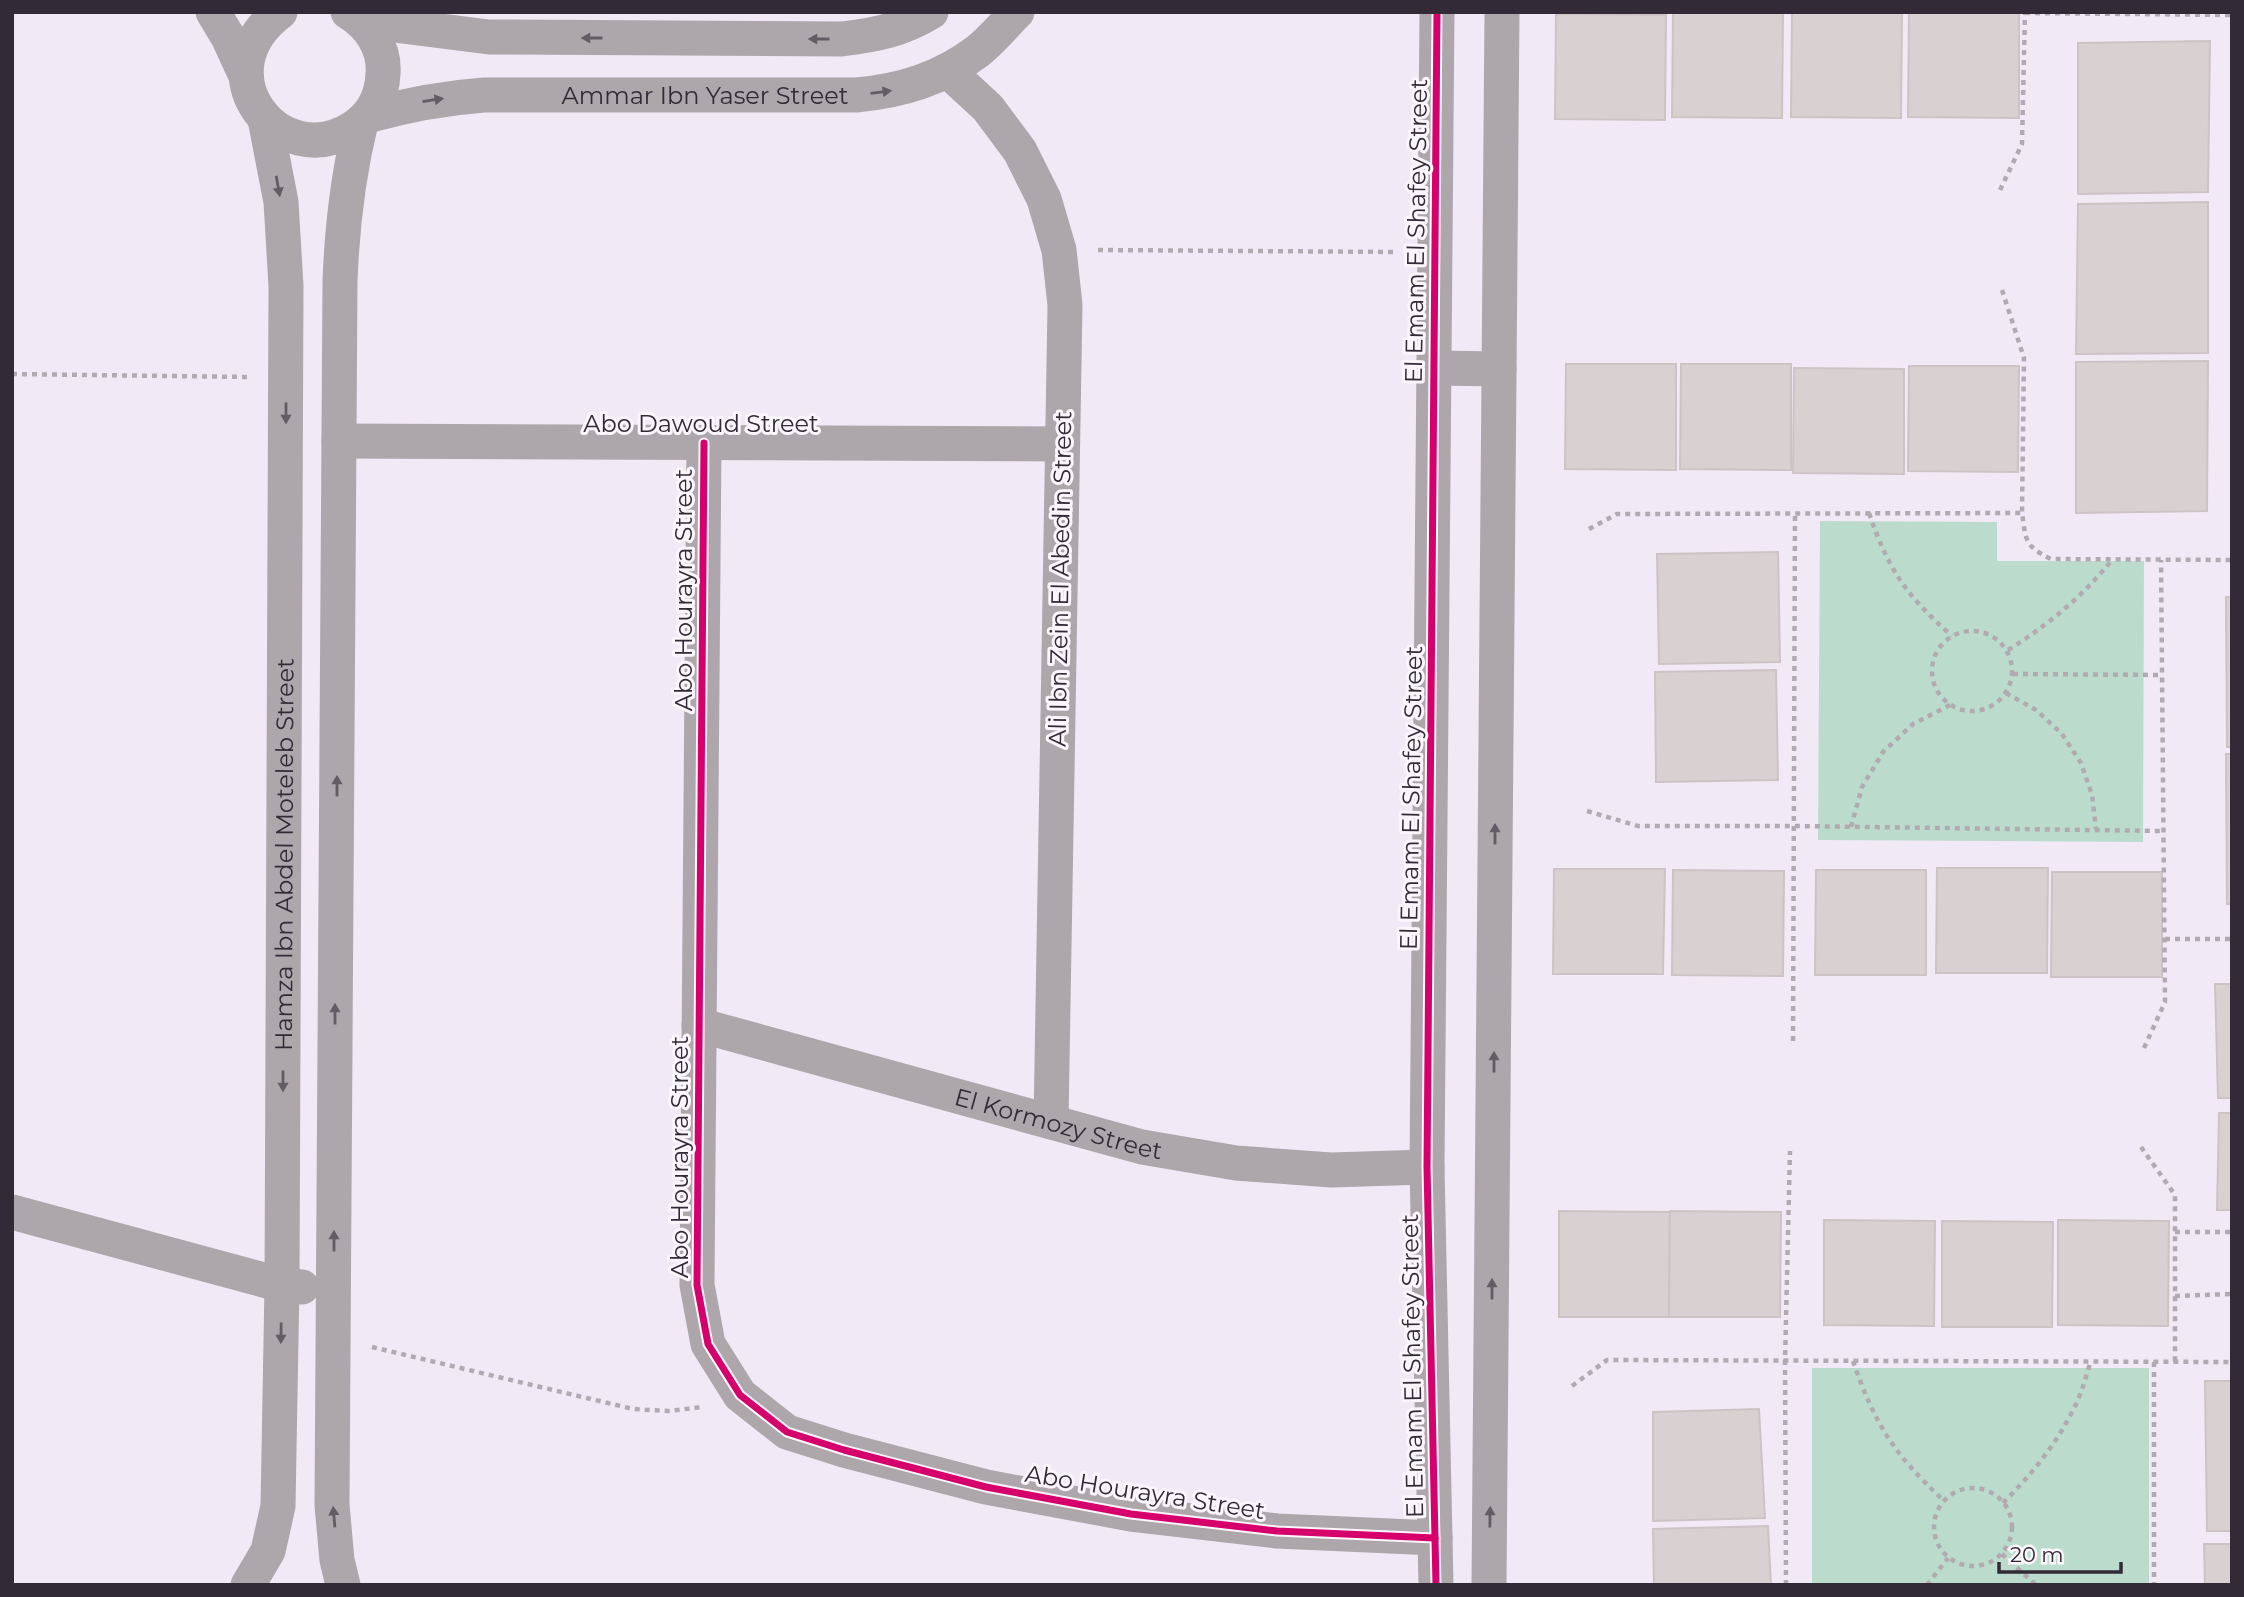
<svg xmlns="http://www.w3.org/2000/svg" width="2244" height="1597" viewBox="0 0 2244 1597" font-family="Montserrat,sans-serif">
  <rect width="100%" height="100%" fill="#f2e9f7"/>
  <!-- green -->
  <g fill="#bbdccd">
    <path d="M1820,521L1997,522V561H2144L2143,842L1818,840Z"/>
    <rect x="1812" y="1368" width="337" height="217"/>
  </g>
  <!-- building -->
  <g fill="#d9d0d1" stroke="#cdc3c4" stroke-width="2">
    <path d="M1673,12L1783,13L1782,118L1672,117Z"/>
    <path d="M1792,12L1902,13L1901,118L1791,117Z"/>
    <path d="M1909,12L2019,13V118L1908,117Z"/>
    <path d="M1556,14L1666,15L1665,120L1555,119Z"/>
    <path d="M2210,41L2208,192L2078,194V43Z"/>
    <path d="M2208,202V353L2076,354L2078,204Z"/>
    <path d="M2208,361L2207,511L2076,513V362Z"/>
    <path d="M1566,364H1676V470L1565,469Z"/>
    <path d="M1681,364H1791V470L1680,469Z"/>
    <path d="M1909,366H2019L2018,472L1908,471Z"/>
    <path d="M1794,368L1904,369V474L1793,473Z"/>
    <path d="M1778,552L1780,662L1659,664L1657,554Z"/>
    <path d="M2226,597H2232V747H2227Z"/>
    <path d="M1776,670L1778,780L1656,782L1655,672Z"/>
    <path d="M2226,754H2232V904H2227Z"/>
    <path d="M1937,868H2048L2047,973H1936Z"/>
    <path d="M1554,869H1665L1663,974H1553Z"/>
    <path d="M1673,870L1784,871L1783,976L1672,975Z"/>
    <path d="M1816,870H1926V975H1815Z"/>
    <path d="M2052,872H2162V977H2051Z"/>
    <path d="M2215,984H2232V1098H2218Z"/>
    <path d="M2219,1113H2232V1210H2217Z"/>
    <path d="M1559,1211L1670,1212L1669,1317H1559Z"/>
    <path d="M1670,1211L1781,1212L1780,1317H1669Z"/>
    <path d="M1824,1220L1935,1221L1934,1326L1824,1325Z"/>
    <path d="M2058,1220L2169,1221L2168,1326L2058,1325Z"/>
    <path d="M1942,1221L2053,1222L2052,1327H1942Z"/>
    <path d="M2205,1381H2232V1531H2207Z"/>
    <path d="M1759,1409L1765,1518L1653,1521V1412Z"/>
    <path d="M1768,1526L1771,1585H1654L1653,1529Z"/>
    <path d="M2204,1544H2232V1585H2205Z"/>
  </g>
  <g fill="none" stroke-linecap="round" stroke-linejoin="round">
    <!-- path -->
    <g stroke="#b1abb1" stroke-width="4.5" stroke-dasharray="5 5" stroke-linecap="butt">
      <path d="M2025,13L2232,15"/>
      <path d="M2000,190L2022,144L2025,12"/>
      <path d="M1098,250L1398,252"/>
      <path d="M2002,290L2024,358L2022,513"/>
      <path d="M12,374L247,377"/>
      <path d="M1869,513C1889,571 1906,595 1952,636"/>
      <path d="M1589,529L1617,514L2022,513C2026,540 2024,546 2051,559L2232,560"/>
      <circle cx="1972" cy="671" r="40"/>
      <path d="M2008,650C2048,625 2082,597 2112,560"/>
      <path d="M2013,674L2162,675"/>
      <path d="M2006,693L2036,710L2062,734L2081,763L2092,795L2096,829"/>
      <path d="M1587,811L1638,826H1794L2164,831"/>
      <path d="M1851,827L1862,787L1883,752L1913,724L1950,705"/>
      <path d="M2165,939H2232"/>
      <path d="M1793,1041L1795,513"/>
      <path d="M2144,1048L2165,1002L2161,560"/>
      <path d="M2141,1147L2175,1195V1362"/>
      <path d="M2175,1232H2232"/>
      <path d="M2175,1296L2232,1294"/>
      <path d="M372,1347L633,1409L669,1411L702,1407"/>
      <path d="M1853,1361C1875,1425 1894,1454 1944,1501"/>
      <path d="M2154,1362V1585"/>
      <path d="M1572,1386L1607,1360L2232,1362"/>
      <circle cx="1973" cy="1527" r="39"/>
      <path d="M2003,1503C2033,1473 2059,1441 2077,1402C2083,1389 2086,1375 2091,1361"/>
      <path d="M2002,1554L2036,1585"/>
      <path d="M1786,1585L1785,1361L1790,1151"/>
      <path d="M1927,1585L1948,1558"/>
    </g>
    <!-- minor -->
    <g stroke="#ada7ab" stroke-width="35">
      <path d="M213,12L228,37L246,76"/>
      <path d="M280,12C199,73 280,175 353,128C372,116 382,96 383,74C385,48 370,25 348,12"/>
      <path d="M358,18L402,26L489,37L842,39C875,35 902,30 931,12"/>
      <path d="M948,71L988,108L1020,151L1044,199L1059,250L1065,305L1051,1122"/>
      <path id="s1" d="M367,116C406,105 443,98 484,95H856C901,91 941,79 978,51C992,40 1004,25 1017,12"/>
      <path d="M1434,368L1499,369"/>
      <path d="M339,441L1062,444"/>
      <path d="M704,443L697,1285L708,1344L740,1395L787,1432L844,1450L986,1487L1131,1514L1277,1531L1435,1538"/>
      <path id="s2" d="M699,1025L1142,1147L1236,1163L1331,1170L1427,1167"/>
      <path d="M12,1212L282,1285L302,1287"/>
      <path id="s3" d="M248,1585L268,1551L278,1506L282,1285L286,286L281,202L265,119"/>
      <path d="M343,1585L337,1560L332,1505L340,281C342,227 348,175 361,122"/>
      <path d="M1436,1585L1427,1167L1437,12"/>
      <path d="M1489,1585L1502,12"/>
    </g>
    <defs>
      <g id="cycleway">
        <path d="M704,443L697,1285L708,1344L740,1395L787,1432L844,1450L986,1487L1131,1514L1277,1531L1435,1538"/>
        <path d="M1436,1585L1427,1167L1437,12"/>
      </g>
    </defs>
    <!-- cycleway casing -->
    <use href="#cycleway" stroke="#faf6fc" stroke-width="11"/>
    <!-- cycleway -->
    <use href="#cycleway" stroke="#d6006c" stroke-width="7"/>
  </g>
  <!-- one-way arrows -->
  <defs><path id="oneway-solid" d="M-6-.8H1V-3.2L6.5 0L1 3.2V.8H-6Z" transform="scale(1.75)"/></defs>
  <g fill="#635c65">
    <use href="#oneway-solid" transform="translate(592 38) rotate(-180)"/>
    <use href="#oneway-solid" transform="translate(819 39) rotate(-180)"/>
    <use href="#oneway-solid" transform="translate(881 92) rotate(-7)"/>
    <use href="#oneway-solid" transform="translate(433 100) rotate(-9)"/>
    <use href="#oneway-solid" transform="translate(278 186) rotate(80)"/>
    <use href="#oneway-solid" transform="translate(286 413) rotate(90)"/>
    <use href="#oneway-solid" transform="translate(337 786) rotate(-90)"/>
    <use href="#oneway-solid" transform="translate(1495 834) rotate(-90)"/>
    <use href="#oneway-solid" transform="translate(335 1014) rotate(-90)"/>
    <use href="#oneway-solid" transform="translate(1494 1062) rotate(-90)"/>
    <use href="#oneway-solid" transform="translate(283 1081) rotate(90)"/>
    <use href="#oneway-solid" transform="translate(334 1241) rotate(-90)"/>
    <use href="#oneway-solid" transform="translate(1492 1289) rotate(-90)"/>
    <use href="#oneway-solid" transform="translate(281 1333) rotate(91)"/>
    <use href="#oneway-solid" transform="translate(334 1517) rotate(-95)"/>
    <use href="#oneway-solid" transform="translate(1490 1517) rotate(-89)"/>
  </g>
  <g text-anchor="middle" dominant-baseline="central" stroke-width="6" stroke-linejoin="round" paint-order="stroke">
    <!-- street labels -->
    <g font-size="24" fill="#322a36" stroke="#faf6fc">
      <text stroke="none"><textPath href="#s1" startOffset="340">Ammar Ibn Yaser Street</textPath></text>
      <text transform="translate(1416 231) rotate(-89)">El Emam El Shafey Street</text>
      <text x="701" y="423">Abo Dawoud Street</text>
      <text transform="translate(1060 579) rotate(-89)">Ali Ibn Zein El Abedin Street</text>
      <text transform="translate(683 590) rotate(-90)">Abo Hourayra Street</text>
      <text transform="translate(1411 798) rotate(-89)">El Emam El Shafey Street</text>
      <text stroke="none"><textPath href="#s3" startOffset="737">Hamza Ibn Abdel Moteleb Street</textPath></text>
      <text stroke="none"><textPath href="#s2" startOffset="373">El Kormozy Street</textPath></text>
      <text transform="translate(679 1157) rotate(-90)">Abo Hourayra Street</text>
      <text transform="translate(1412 1366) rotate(-91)">El Emam El Shafey Street</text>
      <text transform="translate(1145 1492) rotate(9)">Abo Hourayra Street</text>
    </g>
  </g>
  <!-- border -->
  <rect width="2244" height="1597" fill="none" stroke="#322a36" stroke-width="28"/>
  <!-- scale -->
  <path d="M1999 1562v10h122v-10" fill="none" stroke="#322a36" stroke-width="3.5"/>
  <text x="2010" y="1562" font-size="21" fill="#322a36" stroke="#faf6fc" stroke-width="5" paint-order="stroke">20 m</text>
</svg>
